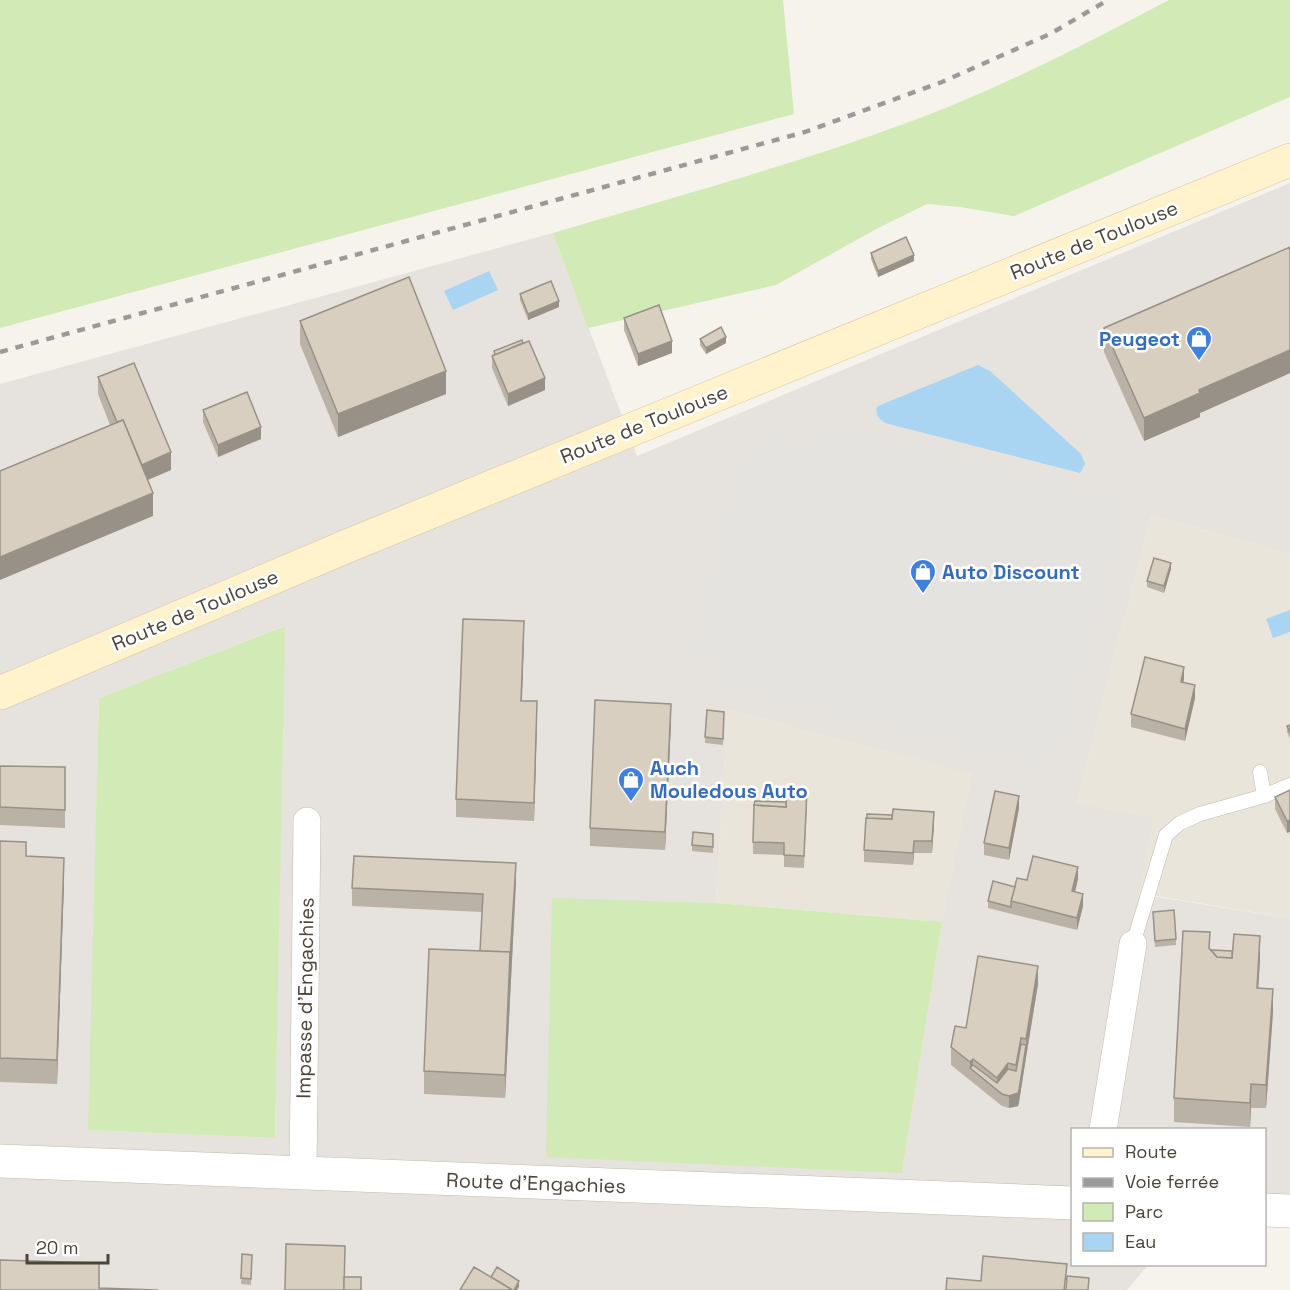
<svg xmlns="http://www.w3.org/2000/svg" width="1290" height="1290" viewBox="0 0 1290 1290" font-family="'Space Grotesk',sans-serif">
  <rect width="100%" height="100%" fill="#f6f3ec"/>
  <!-- residential -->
  <g fill="#eae5da">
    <path d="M1151,515L1290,554V905L1288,918L1139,893L1076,804Z"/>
    <path d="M728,710L973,774L942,922L716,903Z"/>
  </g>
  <!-- industrial -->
  <path fill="#e6e2dd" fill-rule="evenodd" d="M1290,183V554L1151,515L1076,804L1153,818L1139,894L1288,918L1290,905V1195L1265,1194L1264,1130H1072V1264L1148,1265L1127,1290H0V384L553,233L637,456ZM284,626L275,1138L89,1130L99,698ZM728,710L972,774L942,922L902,1173L552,899L716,903Z"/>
  <!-- green -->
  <g fill="#d2eab5">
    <path d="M0,0H783L794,114L0,328Z"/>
    <path d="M1169,0H1290V97L1014,216L960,207L927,204L878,228L776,285L588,328L553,233C685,194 820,158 948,107C1024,76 1097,38 1169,0Z"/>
    <path d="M285,626L275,1138L88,1130L99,698Z"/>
    <path d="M552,898L716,903L942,922L902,1173L546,1157Z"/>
  </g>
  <!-- parking -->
  <path fill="#e5e3e0" d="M822,422L1125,500L1060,757L1044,753L1040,766L712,681L717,663L692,656L744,452L764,457L770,436L815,447Z"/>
  <!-- water -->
  <g fill="#a9d4f2">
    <path d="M489,271L498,290L453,310L444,291Z"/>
    <path d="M978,365L990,371L1081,454L1085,464L1080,473L885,423L878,417L876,409L878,406Z"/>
    <path d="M1290,610V632L1273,638L1266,619Z"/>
  </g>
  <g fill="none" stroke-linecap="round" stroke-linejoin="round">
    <defs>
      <g id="service">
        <path d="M1264,796L1290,785"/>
        <path d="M1133,944L1166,835L1180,823L1200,814L1264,796L1260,772"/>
      </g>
      <g id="minor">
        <path d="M1103,1130L1133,944"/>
        <path d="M303,1174L307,821"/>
      </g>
      <g id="tertiary">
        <path d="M0,1161L1072,1203"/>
        <path d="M1264,1210L1290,1211"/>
      </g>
      <path id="secondary" d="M0,693L345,547L1290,160"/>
    </defs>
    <!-- service casing -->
    <use href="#service" stroke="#c2bbae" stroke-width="15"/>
    <!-- minor casing -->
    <use href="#minor" stroke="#c2bbae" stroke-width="28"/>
    <!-- tertiary casing -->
    <use href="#tertiary" stroke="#c2bbae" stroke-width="34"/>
    <!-- secondary casing -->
    <use href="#secondary" stroke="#d6c79b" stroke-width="34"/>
    <!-- service -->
    <use href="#service" stroke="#fff" stroke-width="14"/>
    <!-- minor -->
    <use href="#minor" stroke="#fff" stroke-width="27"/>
    <!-- tertiary -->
    <use href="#tertiary" stroke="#fff" stroke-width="33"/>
    <!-- secondary -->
    <use href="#secondary" stroke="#fff3cd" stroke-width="33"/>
    <!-- rail -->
    <path stroke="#9a9a9a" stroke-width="4.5" stroke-dasharray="8 8" stroke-linecap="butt" d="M0,352L805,132L942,82L1050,34L1108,0"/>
  </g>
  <!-- wall -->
  <g fill="#bab2a6">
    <path d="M1290,247V373L1200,413V417L1144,441L1104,352V328Z"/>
    <path d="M871,253L914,261L878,277L871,259Z"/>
    <path d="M520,294L559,307L528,320L520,300Z"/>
    <path d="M624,318L672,353L638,366L624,330Z"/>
    <path d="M300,321L446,394L338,437L300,344Z"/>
    <path d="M700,339L726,343L706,354L700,345Z"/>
    <path d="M494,351L545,390L508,406L492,368V356L494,355Z"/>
    <path d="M98,377L171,470L148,480L153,516L110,425L98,394Z"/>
    <path d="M203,410L261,439L218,457L203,422Z"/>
    <path d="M1171,569L1164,593L1147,587V581Z"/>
    <path d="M524,639L522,701L537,719L534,821L456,817V799Z"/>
    <path d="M1184,679L1183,683L1195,698L1185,741L1131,727V714Z"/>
    <path d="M724,718L723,745L705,743V737Z"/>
    <path d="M671,722L665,850L590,846V828Z"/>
    <path d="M1290,725V739L1287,732V726Z"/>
    <path d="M0,766L65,767V828L0,825Z"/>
    <path d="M1290,790L1287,833L1275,809V797Z"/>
    <path d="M786,802H807L804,868L784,867V855L753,854V842Z"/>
    <path d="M1019,808L1009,860L984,855V843Z"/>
    <path d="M934,824L932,853H914L913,865L864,862V850Z"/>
    <path d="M713,834V853L692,851V845Z"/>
    <path d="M0,841L26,856L64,881L57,1084L0,1082Z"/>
    <path d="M1078,879L1075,892L1083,906L1077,930L988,908V901L1027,880Z"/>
    <path d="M516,881L505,1098L424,1094V1071L480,951L482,912L352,906V888Z"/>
    <path d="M1153,918L1176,939V945L1155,947Z"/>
    <path d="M1210,949L1211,950L1260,959L1258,988L1273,1012L1266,1108H1251L1250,1127L1174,1122V1098Z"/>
    <path d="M1038,984L1019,1102L1018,1106L1009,1108L1002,1106L951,1065V1047L966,1028Z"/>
    <path d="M242,1254L252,1255L251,1285L241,1284Z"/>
  </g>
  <!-- shaded-wall -->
  <g fill="#979187">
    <path d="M914,255V261L878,277V271Z"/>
    <path d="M559,301V307L528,320V314Z"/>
    <path d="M726,337V343L706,354V348Z"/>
    <path d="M672,341V353L638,366V354Z"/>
    <path d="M1290,350V373L1200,413V417L1144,441V418L1199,390Z"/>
    <path d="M446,371V394L338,437V414Z"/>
    <path d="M545,378V390L508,406V394Z"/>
    <path d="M261,427V439L218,457V445Z"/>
    <path d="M171,452V470L140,483V465Z"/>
    <path d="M153,493V516L0,580V557Z"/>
    <path d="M1171,563V569L1164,593V586Z"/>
    <path d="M524,621V639L521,719V701Z"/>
    <path d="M1184,667V679L1181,694V682Z"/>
    <path d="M1195,685V698L1185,741V729Z"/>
    <path d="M537,701V719L534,821V803Z"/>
    <path d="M671,704V722L665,850V832Z"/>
    <path d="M1019,796V808L1009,860V848Z"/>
    <path d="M934,812V824L932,853V841Z"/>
    <path d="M1290,820V832L1287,833V821Z"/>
    <path d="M914,841V853L913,865V853Z"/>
    <path d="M64,858V881L57,1084V1060Z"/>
    <path d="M516,863V881L505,1098V1075L510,952Z"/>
    <path d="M1078,867V879L1072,903V891Z"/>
    <path d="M1083,894V906L1077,930V918Z"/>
    <path d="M1260,936V959L1257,1012V988Z"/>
    <path d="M1038,966V984L1026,1057V1039Z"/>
    <path d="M1273,989V1012L1266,1108V1085Z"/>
    <path d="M1026,1045V1057L1019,1102L1018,1106L1009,1108V1096Z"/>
    <path d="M973,1059V1071L970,1068V1080V1062Z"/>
    <path d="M1008,1063V1081L997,1090V1078Z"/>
    <path d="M1251,1084V1108L1250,1127V1103Z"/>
    <path d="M519,1281V1287L517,1290H514Z"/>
  </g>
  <!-- building -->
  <g fill="#d8cfc1" stroke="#979187" stroke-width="1.5">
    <path d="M906,237L914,255L878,271L871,253Z"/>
    <path d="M1290,247V350L1199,390L1200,393L1144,418L1104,328Z"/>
    <path d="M409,277L446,371L338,414L300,321Z"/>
    <path d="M551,281L559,301L528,314L520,294Z"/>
    <path d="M659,305L672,341L638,354L624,318Z"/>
    <path d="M721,327L726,337L706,348L700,339Z"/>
    <path d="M522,340L523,343L495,355L494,351Z"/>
    <path d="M529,341L545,378L508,394L492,356Z"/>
    <path d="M134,363L171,452L142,465L123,420L117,422L98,377Z"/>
    <path d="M247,392L261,427L218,445L203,410Z"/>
    <path d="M123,420L153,493L0,557V471Z"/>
    <path d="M1154,558L1171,563L1164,586L1147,581Z"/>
    <path d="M463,619L524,621L521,701H537L534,803L456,799Z"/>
    <path d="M1145,657L1184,667L1181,682L1195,685L1185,729L1131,714Z"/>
    <path d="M595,700L671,704L665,832L590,828Z"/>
    <path d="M707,710L724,712L723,739L705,737Z"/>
    <path d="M1290,725V733L1287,726Z"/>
    <path d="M0,766L65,767V810L0,807Z"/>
    <path d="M787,789L807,790L804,856L784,855V843L753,842L754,805L786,807Z"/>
    <path d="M1290,790V820L1287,821L1275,797Z"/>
    <path d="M995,791L1019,796L1009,848L984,843Z"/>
    <path d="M755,801L786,802V807L754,805Z"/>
    <path d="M893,809L934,812L932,841H914L913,853L864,850L866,818L892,819Z"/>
    <path d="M867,814L892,815V819L867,818Z"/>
    <path d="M693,832L713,834V847L692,845Z"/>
    <path d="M0,841L26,842V856L64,858L57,1060L0,1058Z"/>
    <path d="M354,856L516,863L510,958V952L480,951L483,894L352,888Z"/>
    <path d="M1033,856L1078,867L1072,891L1083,894L1077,918L1011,901L1017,878L1027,880Z"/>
    <path d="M993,881L1015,887L1011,901V907L988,901Z"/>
    <path d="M1174,910L1176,939L1155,941L1153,912Z"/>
    <path d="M1183,931L1210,932L1209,948L1217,957L1232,958L1234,934L1260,936L1257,988L1273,989L1266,1085L1251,1084L1250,1103L1174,1098Z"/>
    <path d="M429,949L510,952L505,1075L424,1071Z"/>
    <path d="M1211,950L1232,951V958L1217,957Z"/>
    <path d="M978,956L1038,966L1026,1039L1021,1038L1016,1065L1008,1063L997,1078L973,1059L970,1062L951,1047L955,1026L966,1028Z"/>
    <path d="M1021,1044L1026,1045L1019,1090L1018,1093L1009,1096L1002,1094L970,1068L973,1065L997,1083L1008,1069L1016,1071Z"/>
    <path d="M286,1244L345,1246L344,1290H285Z"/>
    <path d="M242,1254L252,1255L251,1279L241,1278Z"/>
    <path d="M983,1256L1067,1264L1064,1290H946L947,1278L981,1281Z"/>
    <path d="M0,1260L99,1263V1288L158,1290H0Z"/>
    <path d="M474,1267L511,1289L510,1290H460Z"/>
    <path d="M497,1267L519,1281L514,1290H511V1289L491,1277Z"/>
    <path d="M1067,1276L1089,1278L1088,1290H1066Z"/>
    <rect x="344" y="1277" width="17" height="13"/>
  </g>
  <!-- icons -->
  <defs>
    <symbol id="shop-pin" viewBox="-11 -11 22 30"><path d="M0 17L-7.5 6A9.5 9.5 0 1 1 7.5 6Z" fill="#3f7fe0" stroke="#fff"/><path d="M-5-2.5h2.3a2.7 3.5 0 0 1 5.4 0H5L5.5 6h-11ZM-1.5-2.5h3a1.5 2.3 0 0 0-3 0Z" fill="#fff"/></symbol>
  </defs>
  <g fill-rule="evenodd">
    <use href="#shop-pin" x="1184" y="324" width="30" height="40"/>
    <use href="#shop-pin" x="908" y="557" width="30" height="40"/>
    <use href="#shop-pin" x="616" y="765" width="30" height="40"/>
  </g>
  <g text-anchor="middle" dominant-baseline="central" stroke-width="5" stroke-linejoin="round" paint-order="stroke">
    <!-- street labels -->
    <g font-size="20" fill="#4b4439" stroke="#fff">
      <text transform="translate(1094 240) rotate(-22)">Route de Toulouse</text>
      <text transform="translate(644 424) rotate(-22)">Route de Toulouse</text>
      <text transform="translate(195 610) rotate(-23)">Route de Toulouse</text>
      <text transform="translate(305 998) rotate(-89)">Impasse d'Engachies</text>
      <text transform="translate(536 1183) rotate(2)">Route d'Engachies</text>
    </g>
    <!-- shop labels -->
    <g font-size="20" font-weight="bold" fill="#366cbe" stroke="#fff" text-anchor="start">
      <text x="1180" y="339" text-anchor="end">Peugeot</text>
      <text x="942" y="572">Auto Discount</text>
      <text x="650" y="768">Auch<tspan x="650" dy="23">Mouledous Auto</tspan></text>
    </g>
  </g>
  <!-- legend -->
  <rect x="1071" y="1128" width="195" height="138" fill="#ffffff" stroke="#b7b4b0" stroke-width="1.5"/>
  <rect x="1083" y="1148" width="30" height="9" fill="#fff3cd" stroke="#b7b4b0" stroke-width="1.5"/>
  <text x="1125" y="1158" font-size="18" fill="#4b4439">Route</text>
  <rect x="1083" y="1178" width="30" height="9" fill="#9a9a9a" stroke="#b7b4b0" stroke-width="1.5"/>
  <text x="1125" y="1188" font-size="18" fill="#4b4439">Voie ferrée</text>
  <rect x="1083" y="1203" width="30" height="18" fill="#d2eab5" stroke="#b7b4b0" stroke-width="1.5"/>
  <text x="1125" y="1218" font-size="18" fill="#4b4439">Parc</text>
  <rect x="1083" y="1233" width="30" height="18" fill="#a9d4f2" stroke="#b7b4b0" stroke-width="1.5"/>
  <text x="1125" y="1248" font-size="18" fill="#4b4439">Eau</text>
  <!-- scale -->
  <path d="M27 1254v9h81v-9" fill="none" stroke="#4b4439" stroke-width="3"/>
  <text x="36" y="1254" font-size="18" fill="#4b4439" stroke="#ffffff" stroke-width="4.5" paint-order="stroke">20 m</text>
</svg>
